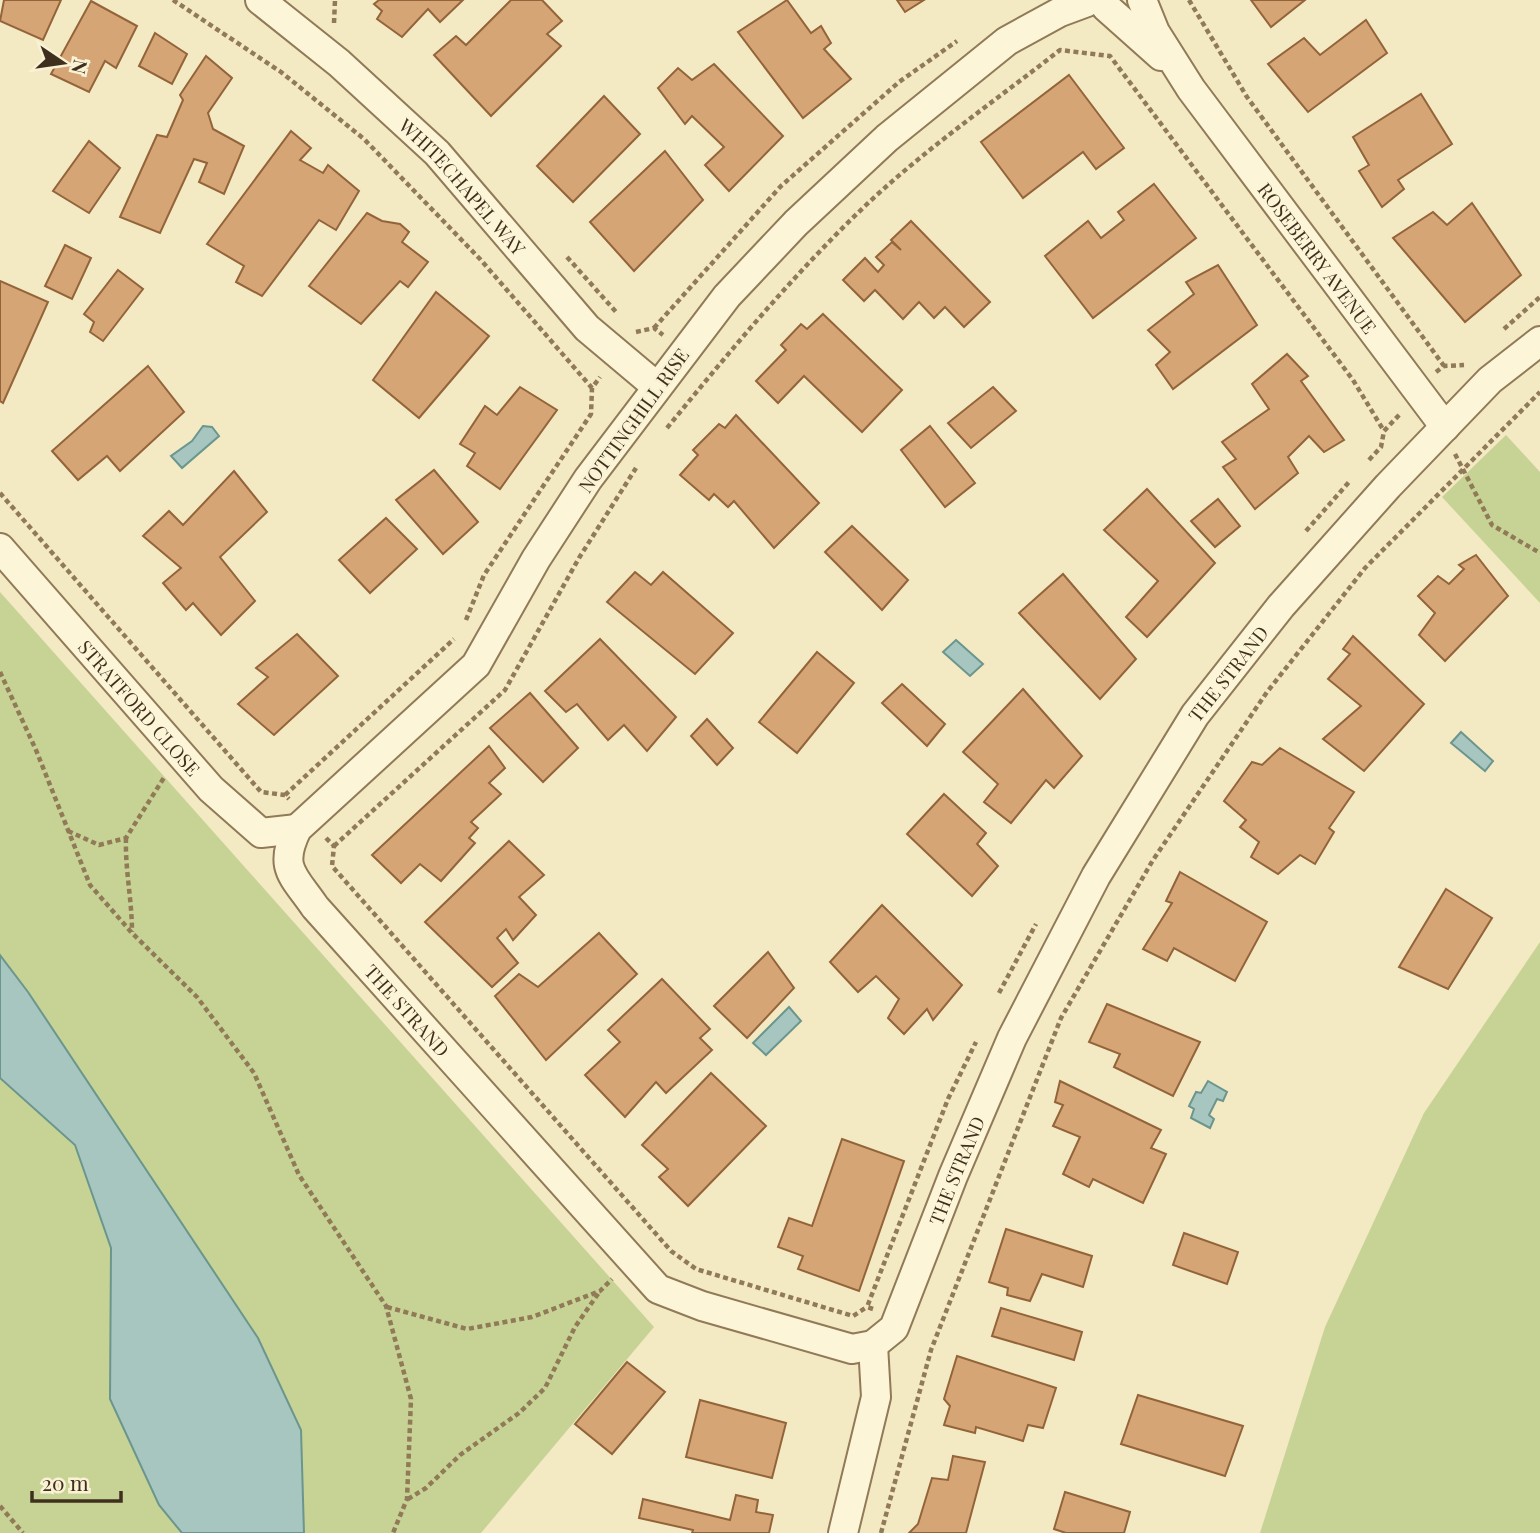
<svg xmlns="http://www.w3.org/2000/svg" width="1540" height="1533" viewBox="0 0 1540 1533" font-family="'Playfair Display',serif">
  <rect width="100%" height="100%" fill="#f3e9c3"/>
  <!-- green -->
  <g fill="#c7d395">
    <path d="M1506,435L1540,472V603L1442,497Z"/>
    <path d="M0,592L654,1327L481,1533H0Z"/>
    <path d="M1540,942V1533H1260L1325,1327L1424,1113Z"/>
  </g>
  <!-- water -->
  <g fill="#a6c6bf" stroke="#6b968e" stroke-width="2">
    <path d="M203,426L212,427L219,436L182,468L171,456L192,441Z"/>
    <path d="M956,640L983,664L970,676L943,652Z"/>
    <path d="M1461,732L1493,761L1485,771L1451,743Z"/>
    <path d="M0,955L28,992L258,1338L301,1430L304,1533H182L159,1505L110,1399L111,1248L75,1145L0,1078Z"/>
    <path d="M789,1007L801,1021L766,1055L753,1043Z"/>
    <path d="M1208,1081L1227,1092L1223,1101L1217,1099L1209,1115L1214,1119L1210,1128L1191,1118L1194,1109L1189,1106L1196,1092L1201,1093Z"/>
  </g>
  <!-- building -->
  <g fill="#d6a575" stroke="#93643a" stroke-width="2">
    <path d="M4,0H61L43,40L0,21Z"/>
    <path d="M379,0H463L440,22L428,9L402,37L377,19L382,11L374,4Z"/>
    <path d="M511,0H542L562,21L547,34L561,46L491,116L434,55L456,36L466,45Z"/>
    <path d="M787,0L811,33L821,26L831,43L824,49L851,79L803,118L738,32Z"/>
    <path d="M897,0H924L905,12Z"/>
    <path d="M1251,0H1305L1271,27Z"/>
    <path d="M91,1L137,26L116,68L105,61L89,92L51,74Z"/>
    <path d="M1366,20L1387,53L1308,112L1268,64L1304,38L1320,55Z"/>
    <path d="M155,33L187,54L172,84L139,66Z"/>
    <path d="M206,56L232,78L208,113L213,129L244,146L224,194L199,182L207,163L194,159L160,233L120,217L157,135L167,137L183,100L180,95Z"/>
    <path d="M714,64L783,136L729,191L705,165L724,147L692,116L685,124L658,88L678,68L692,80Z"/>
    <path d="M1069,75L1124,148L1096,169L1083,152L1023,198L981,142Z"/>
    <path d="M1421,94L1452,144L1398,180L1404,189L1382,207L1359,171L1369,165L1353,137Z"/>
    <path d="M604,96L640,134L573,202L537,166Z"/>
    <path d="M291,131L311,148L300,160L323,173L328,165L359,191L336,230L319,220L262,296L236,282L244,266L207,244Z"/>
    <path d="M89,141L120,168L89,213L53,191Z"/>
    <path d="M665,151L703,200L634,271L590,222Z"/>
    <path d="M1154,184L1196,238L1093,318L1045,256L1088,221L1101,238L1124,220L1118,212Z"/>
    <path d="M1472,203L1521,275L1465,322L1393,238L1433,212L1447,225Z"/>
    <path d="M367,213L382,221L400,224L409,232L402,242L428,262L408,287L400,281L361,324L309,286Z"/>
    <path d="M911,221L990,302L964,327L945,307L934,318L919,302L903,319L875,290L864,301L843,280L865,258L878,272L884,265L876,257L892,242L901,250L891,240Z"/>
    <path d="M65,245L91,258L72,299L45,286Z"/>
    <path d="M1218,265L1257,325L1173,389L1156,365L1170,352L1148,330L1194,294L1186,282Z"/>
    <path d="M118,270L143,289L103,341L90,332L94,322L84,314Z"/>
    <path d="M0,281L48,302L3,403L0,401Z"/>
    <path d="M436,292L489,336L419,418L373,380Z"/>
    <path d="M823,314L902,390L862,432L804,376L778,403L756,381L786,350L781,345L801,324L807,329Z"/>
    <path d="M1287,354L1308,376L1301,381L1344,440L1324,452L1309,436L1288,457L1298,473L1255,509L1223,467L1236,459L1222,442L1269,409L1252,384Z"/>
    <path d="M148,366L184,412L120,471L107,456L78,480L52,451Z"/>
    <path d="M520,387L557,410L500,489L467,466L475,453L460,444L485,406L497,415Z"/>
    <path d="M993,387L1016,411L971,448L948,423Z"/>
    <path d="M736,415L819,503L774,548L734,501L728,507L714,494L709,500L680,475L698,455L693,450L719,424L725,428Z"/>
    <path d="M930,426L975,483L945,507L901,450Z"/>
    <path d="M434,470L478,522L443,554L396,500Z"/>
    <path d="M234,471L267,512L220,557L255,601L221,635L193,603L186,610L163,583L181,568L143,536L169,511L183,525Z"/>
    <path d="M1147,489L1215,563L1147,637L1126,617L1158,581L1104,530Z"/>
    <path d="M1218,499L1240,526L1215,547L1191,521Z"/>
    <path d="M386,518L417,549L370,593L339,560Z"/>
    <path d="M852,526L908,580L882,610L825,552Z"/>
    <path d="M1476,555L1508,596L1445,661L1419,635L1435,613L1418,596L1438,576L1449,584L1464,569L1459,565Z"/>
    <path d="M635,572L651,585L663,572L733,633L695,674L607,602Z"/>
    <path d="M1063,574L1136,659L1100,699L1019,613Z"/>
    <path d="M297,634L338,676L274,735L238,704L268,677L256,668Z"/>
    <path d="M1353,636L1424,704L1364,771L1323,739L1361,706L1328,679L1350,654L1343,649Z"/>
    <path d="M600,639L676,717L647,751L624,725L608,740L577,704L566,712L545,691Z"/>
    <path d="M817,652L854,683L797,753L759,722Z"/>
    <path d="M902,684L945,724L927,746L882,703Z"/>
    <path d="M1023,689L1082,756L1054,788L1046,780L1011,823L984,802L998,784L963,752Z"/>
    <path d="M530,693L578,748L543,782L490,728Z"/>
    <path d="M707,719L733,748L717,765L691,736Z"/>
    <path d="M489,746L505,768L489,783L501,794L471,822L478,828L469,838L475,843L441,881L420,864L401,883L372,855Z"/>
    <path d="M1280,748L1354,792L1329,828L1334,832L1315,864L1300,855L1278,874L1251,857L1259,842L1240,827L1246,820L1224,801L1252,762L1262,765Z"/>
    <path d="M944,794L986,833L977,844L998,866L972,896L907,834Z"/>
    <path d="M509,841L544,875L519,897L536,915L513,940L506,929L497,938L518,963L492,987L425,922Z"/>
    <path d="M1180,872L1267,922L1235,981L1174,948L1167,961L1143,949L1172,903L1166,901Z"/>
    <path d="M1446,889L1492,918L1448,989L1399,967Z"/>
    <path d="M882,905L962,985L933,1020L927,1009L904,1034L888,1018L899,999L876,976L858,992L830,962Z"/>
    <path d="M599,933L637,974L546,1060L495,996L519,974L538,987Z"/>
    <path d="M768,952L794,988L747,1038L714,1006Z"/>
    <path d="M662,979L710,1029L700,1038L712,1050L666,1093L656,1082L625,1117L585,1075L620,1042L608,1030Z"/>
    <path d="M1107,1004L1200,1042L1173,1096L1114,1067L1120,1054L1089,1042Z"/>
    <path d="M711,1073L766,1126L688,1206L659,1177L668,1169L642,1145Z"/>
    <path d="M1060,1081L1161,1130L1151,1148L1166,1154L1143,1203L1093,1179L1089,1187L1063,1174L1080,1137L1053,1126L1063,1105L1055,1102Z"/>
    <path d="M842,1139L904,1161L859,1291L798,1269L803,1256L778,1247L789,1218L812,1226Z"/>
    <path d="M1006,1229L1092,1256L1083,1287L1042,1274L1030,1301L1007,1295L1008,1288L989,1282Z"/>
    <path d="M1184,1233L1238,1252L1227,1284L1173,1265Z"/>
    <path d="M1001,1308L1082,1332L1074,1360L992,1336Z"/>
    <path d="M957,1356L1056,1388L1043,1428L1028,1425L1023,1441L976,1427L975,1433L944,1425L950,1406L944,1399Z"/>
    <path d="M627,1362L665,1392L612,1454L575,1424Z"/>
    <path d="M1138,1395L1243,1426L1225,1476L1121,1444Z"/>
    <path d="M700,1400L786,1423L772,1478L686,1457Z"/>
    <path d="M953,1456L985,1462L966,1533H909L918,1524L932,1478L948,1480Z"/>
    <path d="M1065,1492L1130,1512L1124,1533H1066L1054,1529Z"/>
    <path d="M736,1495L758,1500L756,1512L773,1515L769,1533H692L693,1530L639,1518L643,1499L730,1520Z"/>
  </g>
  <g fill="none" stroke-linecap="round" stroke-linejoin="round">
    <defs>
      <g id="street">
        <path id="s1" d="M260,0L339,63L437,153L587,328L656,386"/>
        <path id="s2" d="M1142,0L1155,32L1191,89L1445,427"/>
        <path id="s3" d="M1087,2L1060,12L1007,41L887,138L796,223L727,296L588,479L536,559L476,665L297,829C278,868 293,875 315,907L658,1289L702,1306L852,1349L873,1345L894,1328L953,1176L1012,1038L1096,876L1195,715L1281,606L1388,486L1490,380L1540,341"/>
        <path d="M1106,7L1161,56"/>
        <path id="s4" d="M0,548L211,789L261,833L297,829"/>
        <path d="M843,1533L876,1397L873,1345"/>
      </g>
    </defs>
    <!-- street casing -->
    <use href="#street" stroke="#907a57" stroke-width="32"/>
    <!-- path -->
    <g stroke="#907a57" stroke-width="4.5" stroke-dasharray="5 3.5" stroke-linecap="butt">
      <path d="M173,0L281,72L364,139L480,259L592,388"/>
      <path d="M1189,0L1247,97L1444,366"/>
      <path d="M334,23L335,0"/>
      <path d="M567,257L617,313"/>
      <path d="M654,328L781,186L899,82L957,41"/>
      <path d="M1504,329L1540,297"/>
      <path d="M636,332L654,328L663,335"/>
      <path d="M1436,372L1444,366L1464,365"/>
      <path d="M667,428C730,351 793,275 865,206C925,149 995,101 1060,50L1110,56L1353,380L1384,431"/>
      <path d="M1455,454L1492,525L1540,553"/>
      <path d="M1369,460L1381,447L1384,431L1400,414"/>
      <path d="M0,493L261,792L285,795L289,799"/>
      <path d="M1306,531L1349,482"/>
      <path d="M466,620L484,575L591,414L592,388L600,377"/>
      <path d="M0,672L36,750L90,885L132,933L197,997L254,1073L299,1175L386,1306L411,1399L407,1499L393,1533"/>
      <path d="M285,795L454,639"/>
      <path d="M68,831L99,845L126,838L165,776"/>
      <path d="M126,838C125,870 132,900 132,932"/>
      <path d="M326,838L334,846L332,866L671,1251L696,1269L853,1316L867,1307"/>
      <path d="M334,846L505,690L579,558L636,468"/>
      <path d="M999,993L1036,924"/>
      <path d="M387,1307L467,1329L532,1317L600,1291L612,1279"/>
      <path d="M873,1309L867,1307L948,1099L976,1042"/>
      <path d="M408,1499L426,1488L460,1455L519,1413L545,1388L575,1327L600,1291"/>
      <path d="M0,1506L23,1533"/>
      <path d="M881,1533L931,1350L1061,1018L1153,860L1267,692L1365,568L1540,392"/>
    </g>
    <!-- street -->
    <use href="#street" stroke="#fdf5d8" stroke-width="28"/>
  </g>
  <g text-anchor="middle" dominant-baseline="central" stroke-width="5" stroke-linejoin="round" paint-order="stroke">
    <!-- street labels -->
    <g font-size="19" fill="#3f301d" stroke="#faf2d4">
      <text stroke="none"><textPath href="#s1" startOffset="276">WHITECHAPEL WAY</textPath></text>
      <text stroke="none"><textPath href="#s2" startOffset="313">ROSEBERRY AVENUE</textPath></text>
      <text transform="translate(633 420) rotate(-54)">NOTTINGHILL RISE</text>
      <text stroke="none"><textPath href="#s3" startOffset="2748">THE STRAND</textPath></text>
      <text stroke="none"><textPath href="#s4" startOffset="212">STRATFORD CLOSE</textPath></text>
      <text stroke="none"><textPath href="#s3" startOffset="1384">THE STRAND</textPath></text>
      <text stroke="none"><textPath href="#s3" startOffset="2180">THE STRAND</textPath></text>
    </g>
  </g>
  <!-- north arrow -->
  <g transform="translate(63 63) rotate(103)" stroke="#faf2d4" stroke-width="5" paint-order="stroke">
  <path d="M0-5L12 26L0 18L-12 26Z" fill="#3f301d"/>
  <text y="-10" font-size="19" font-weight="bold" text-anchor="middle" fill="#3f301d">N</text>
  </g>
  <!-- scale -->
  <path d="M32 1491v10h89v-10" fill="none" stroke="#3f301d" stroke-width="3.5"/>
  <text x="42" y="1491" font-size="21" fill="#3f301d" stroke="#faf2d4" stroke-width="5" paint-order="stroke">20 m</text>
</svg>
